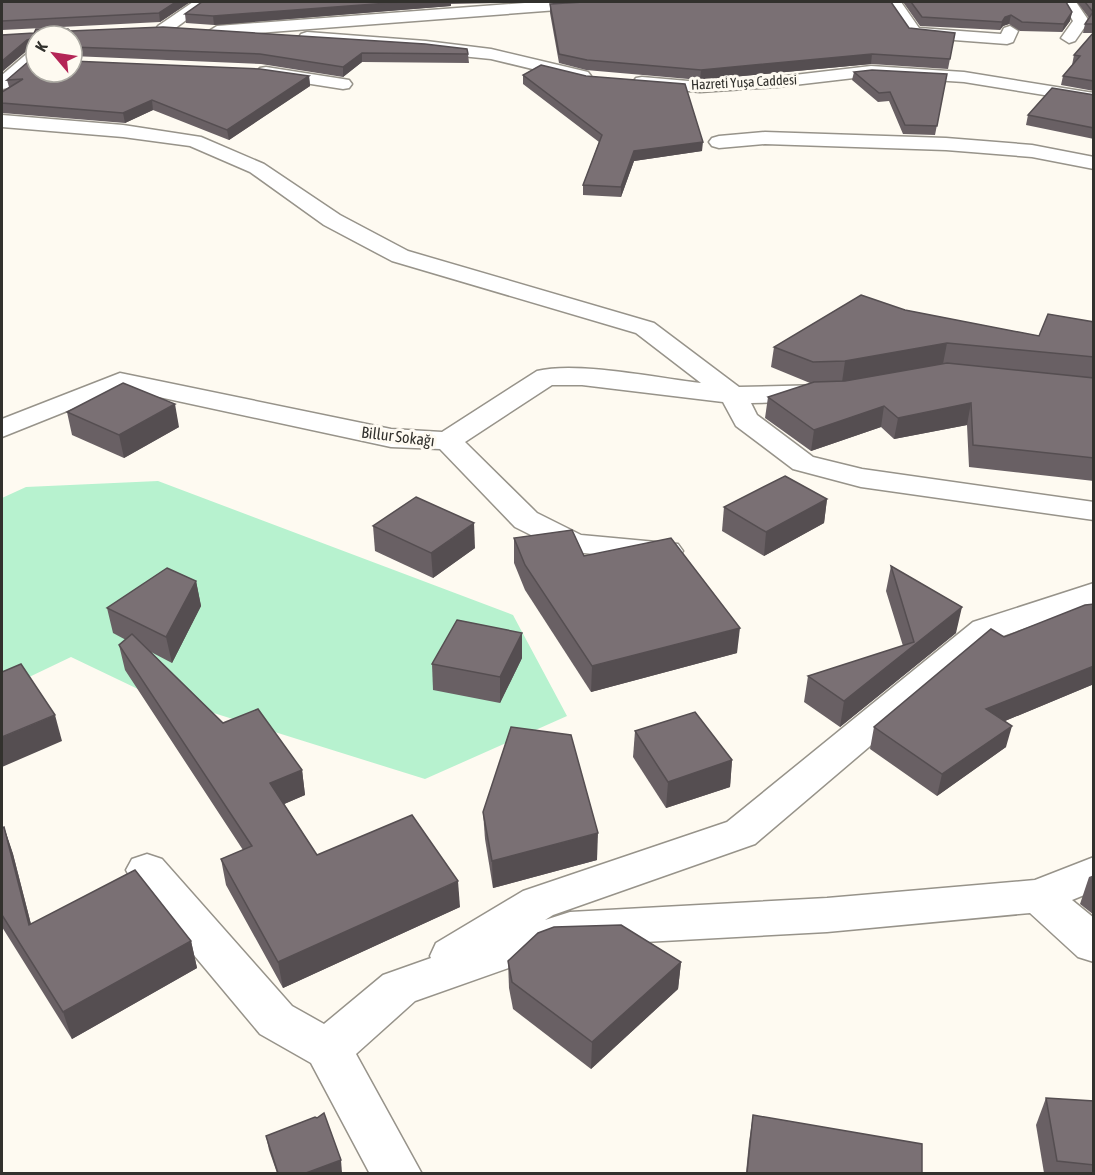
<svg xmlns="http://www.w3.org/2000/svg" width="1095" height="1175" viewBox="0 0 1095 1175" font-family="'Asap Condensed',sans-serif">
  <rect width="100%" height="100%" fill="#fefaf1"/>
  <!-- green -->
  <path fill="#b7f2cf" d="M158,481L513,615L567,716L425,779L140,690L71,657L2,690V498L26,487Z"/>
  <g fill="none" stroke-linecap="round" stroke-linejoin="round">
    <defs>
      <g id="street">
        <path d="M193,2H207L204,7L170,32H158L156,29L158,26Z"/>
        <path d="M538,2H590L591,4L584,8L217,36L209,31L217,26Z"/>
        <path d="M887,2H901L919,28L1001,34L1004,28L1010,26L1018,31L1013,42L1007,44L914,37L908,35Z"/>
        <path d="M1062,2H1076L1089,21L1075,41L1069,43L1061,38L1073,21Z"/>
        <path d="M36,49V63L8,88L2,89V75L30,51Z"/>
        <path d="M266,67L343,79L349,80L352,84L349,88L343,89L260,76L257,72L260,68Z"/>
        <path d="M2,115L123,125L201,137L264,164L340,215L408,251L654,323L739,387L824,385L834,387L837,393L834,399L824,401L751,403L757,415L813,457L862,469L1094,502V520L861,487L793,469L736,426L723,402L582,385H552L465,442L537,513L581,535L678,544L683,551L678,558L667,561L563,551L515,527L440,449L391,447L122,389L2,437V419L120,373L391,429L442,432L537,371C577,361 657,378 701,383L636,333L392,261L324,225L250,172L190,146L123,137L2,127Z"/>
        <path d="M765,132L946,138L1032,145L1094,157V169L1032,157L946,150L765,144L719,148L712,146L709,142L712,138L719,136Z"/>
        <path d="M1094,583V604L997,638L755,844L553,915L545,920L570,912L827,898L1035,880L1094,857V891L1072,900L1094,918V962L1078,957L1030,913L827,932L571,946L415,1001L356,1054L422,1174H370L311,1063L260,1034L132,881L126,870L132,859L147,854L162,859L292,1006L324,1024L383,975L431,958L430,956L436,943L523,891L727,822L973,622Z"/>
      </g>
      <g id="secondary">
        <path d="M307,32L426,41L491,49L588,72L591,76L588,80L582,81L491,59L301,40L299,37L301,34Z"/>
        <path d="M871,66L964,72L1094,93V103L964,82L871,76L777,87L700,92L642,87L636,86L633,82L636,78L642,77L700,82L777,77Z"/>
      </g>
    </defs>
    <!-- street casing -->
    <use href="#street" stroke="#97938a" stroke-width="3"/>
    <!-- secondary casing -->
    <use href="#secondary" stroke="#97938a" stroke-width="3"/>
    <!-- street -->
    <use href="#street" fill="#fff" fill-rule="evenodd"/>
    <!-- secondary -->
    <use href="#secondary" fill="#fff" fill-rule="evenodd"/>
  </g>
  <!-- wall -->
  <g fill="#696064">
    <path d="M2,2H190L160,22L2,30V32Z"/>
    <path d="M202,2H538L451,4V6L214,25L186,23L185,14Z"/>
    <path d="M903,2H1066L1072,12L1070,21L1062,32L1020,31L1009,24L1003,26L1000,30L920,26Z"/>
    <path d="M1077,2H1094V91L1061,85L1063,76L1072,65L1074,55L1093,33H1083L1085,24L1089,18Z"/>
    <path d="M550,4L909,28L955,33L948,69L871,64L700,80L586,70L559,63L550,13Z"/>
    <path d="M70,31L468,54L469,63L362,62L343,77L261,64L72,56V36L36,72L309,76L310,86L229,140L153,110L125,123L2,113V92L9,87L7,80L36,55L35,48L29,49L2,35Z"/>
    <path d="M854,72L947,74L935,135L903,134L889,101L878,102L852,80Z"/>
    <path d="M523,75L702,151L634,161L621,197L583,195V185L599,142L523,84Z"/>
    <path d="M1094,95V139L1026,125L1028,115Z"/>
    <path d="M905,310L1039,336L1094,322V481L969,467L967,425L894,439L881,427L811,451L765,418L768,397L812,383H810L771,367L774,347Z"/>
    <path d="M67,412L179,427L124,458L72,435Z"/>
    <path d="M827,499L824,523L764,556L722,531L724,507Z"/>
    <path d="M373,526L475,548L433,578L375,551Z"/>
    <path d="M514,538L584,556L737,653L591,692L525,590L514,563Z"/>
    <path d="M891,566L956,633L840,727L804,702L808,676L903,646L886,591Z"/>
    <path d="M196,581L201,606L172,663L151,652L223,723L302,770L305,795L284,804L317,855L460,907L283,988L226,885L221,859L243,850L125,670L119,645L126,640L113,633L107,608Z"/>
    <path d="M1094,604V684L1005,721L1006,747L937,796L870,749L874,727Z"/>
    <path d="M522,633V658L500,703L433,690L432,664Z"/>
    <path d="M635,731L732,760L730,787L666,808L633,757Z"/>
    <path d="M483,812L597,860L493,888L485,839Z"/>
    <path d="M4,827L13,854L31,924L191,941L197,968L72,1039L2,927V828Z"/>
    <path d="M1094,875V915L1080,904L1089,877Z"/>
    <path d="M508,961L681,962L678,989L591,1069L513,1009L509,988Z"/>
    <path d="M1046,1098L1094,1101V1173H1044L1036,1125Z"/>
    <path d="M753,1115L922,1173H746L749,1142Z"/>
    <path d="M266,1136L343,1173H277L269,1150Z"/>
  </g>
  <!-- shaded-wall -->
  <g fill="#554e51">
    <path d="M176,2H190L160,22L159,13Z"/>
    <path d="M402,2H451V6L214,25L213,16Z"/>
    <path d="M1072,12L1070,21L1062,32L1064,24Z"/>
    <path d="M1011,15L1009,24L1003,26L1000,30L1002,22L1005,17Z"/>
    <path d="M35,38L36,47L29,49L2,72V61L27,40Z"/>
    <path d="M362,53V62L343,77V67Z"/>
    <path d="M872,54L871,64L700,80L701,70Z"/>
    <path d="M309,76L310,86L229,140L227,130Z"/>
    <path d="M152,100L153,110L125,123L123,113Z"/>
    <path d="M703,142L702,151L634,161L621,197V187L634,151Z"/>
    <path d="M947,343L943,364L842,382L845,361Z"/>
    <path d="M971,403L967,425L894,439L898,418Z"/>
    <path d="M175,404L179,427L124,458L119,435Z"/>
    <path d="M884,406L881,427L811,451L814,430Z"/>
    <path d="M827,499L824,523L764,556L766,532Z"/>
    <path d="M474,523L475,548L433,578L431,553Z"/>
    <path d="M196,581L201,606L172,663L166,637Z"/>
    <path d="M962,607L956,633L840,727L844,701Z"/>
    <path d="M740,628L737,653L591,692L592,666Z"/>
    <path d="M522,633V658L500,703V677Z"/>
    <path d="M1094,666V684L981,731L986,709Z"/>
    <path d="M55,715L62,741L2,767V737Z"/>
    <path d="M1012,726L1006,747L937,796L942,774Z"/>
    <path d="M732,760L730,787L666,808L668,782Z"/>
    <path d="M302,770L305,795L275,808L270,783Z"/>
    <path d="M4,827L13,854L38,952L29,925Z"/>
    <path d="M598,833L597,860L493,888L492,861Z"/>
    <path d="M458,881L460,907L283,988L278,962Z"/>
    <path d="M191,941L197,968L72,1039L63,1012Z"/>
    <path d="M681,962L678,989L591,1069L592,1042Z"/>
    <path d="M341,1160L342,1173H306Z"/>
  </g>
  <!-- building -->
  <g fill="#7a7074" stroke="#554e51" stroke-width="1.5">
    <path d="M2,2H176L159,13L2,21Z"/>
    <path d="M202,2H402L213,16L185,14Z"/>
    <path d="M584,2H891L909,28L955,33L950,59L872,54L701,70L587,60L559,54L550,4Z"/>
    <path d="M911,2H1066L1072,12L1064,24L1022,22L1011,15L1005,17L1002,22L922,17Z"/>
    <path d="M1085,2H1094V24H1085L1093,12Z"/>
    <path d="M163,27L425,44L467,49L468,54L362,53L343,67L260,54L72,47V36H36V72H72V61L260,69L309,76L227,130L152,100L123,113L2,103V92L23,79L7,80L36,55L35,38L27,40L2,61V35L34,33L36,29H68L70,31Z"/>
    <path d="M1094,32V81L1063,76L1080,56L1074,55Z"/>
    <path d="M541,65L586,76L685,84L703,142L634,151L621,187L583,185L602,135L523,75Z"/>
    <path d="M872,70L947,74L937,126L905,125L890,92L879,93L854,72Z"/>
    <path d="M1052,88L1094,95V128L1028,115Z"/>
    <path d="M861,295L905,310L1039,336L1048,314L1094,322V357L947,343L845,361L813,362L774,347Z"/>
    <path d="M947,363L1094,378V458L973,445L971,403L898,418L884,406L814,430L768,397L814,382L845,381Z"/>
    <path d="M123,383L175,404L119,435L67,412Z"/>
    <path d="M785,476L827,499L766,532L724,507Z"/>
    <path d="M416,497L474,523L431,553L373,526Z"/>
    <path d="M572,530L584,556L671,538L740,628L592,666L525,565L514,538Z"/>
    <path d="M891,566L962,607L844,701L808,676L914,642Z"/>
    <path d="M167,568L196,581L166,637L107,608Z"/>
    <path d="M1094,604V666L986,709L1012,726L942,774L874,727L991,629L1004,637L1085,605Z"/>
    <path d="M457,620L522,633L500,677L432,664Z"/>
    <path d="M132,634L223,723L258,709L302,770L270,783L317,855L412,815L458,881L278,962L221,859L252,846L119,645Z"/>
    <path d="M21,664L55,715L2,737V672Z"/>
    <path d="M695,712L732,760L668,782L635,731Z"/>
    <path d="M511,727L571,735L598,833L492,861L483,812Z"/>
    <path d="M4,827L29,925L135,870L191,941L63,1012L2,915V828Z"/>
    <path d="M621,925L681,962L592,1042L512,982L508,961L538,933L554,927Z"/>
    <path d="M1046,1098L1094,1101V1165L1057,1161Z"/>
    <path d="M324,1113L341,1160L306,1173H278L266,1136L315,1117L317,1118Z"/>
    <path d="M753,1115L922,1144V1173H747Z"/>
  </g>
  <g text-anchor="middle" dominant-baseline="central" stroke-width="6" stroke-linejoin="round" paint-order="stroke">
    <!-- far-street labels -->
    <g font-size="14" fill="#32312d" stroke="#fefaf1">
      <text transform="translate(744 82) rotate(-3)">Hazreti Yuşa Caddesi</text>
    </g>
    <!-- street labels -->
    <g font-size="16" fill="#32312d" stroke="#fefaf1">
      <text transform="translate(398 436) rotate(7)">Billur Sokağı</text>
    </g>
  </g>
  <!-- border -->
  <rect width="1095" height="1175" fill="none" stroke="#32312d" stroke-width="6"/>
  <!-- north arrow -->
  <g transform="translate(54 54) rotate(299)"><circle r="28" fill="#fefaf1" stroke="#acaaa3" stroke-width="1.5"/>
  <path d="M0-4.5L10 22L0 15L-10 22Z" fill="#b42556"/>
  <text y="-9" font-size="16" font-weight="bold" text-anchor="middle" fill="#32312d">K</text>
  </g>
</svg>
